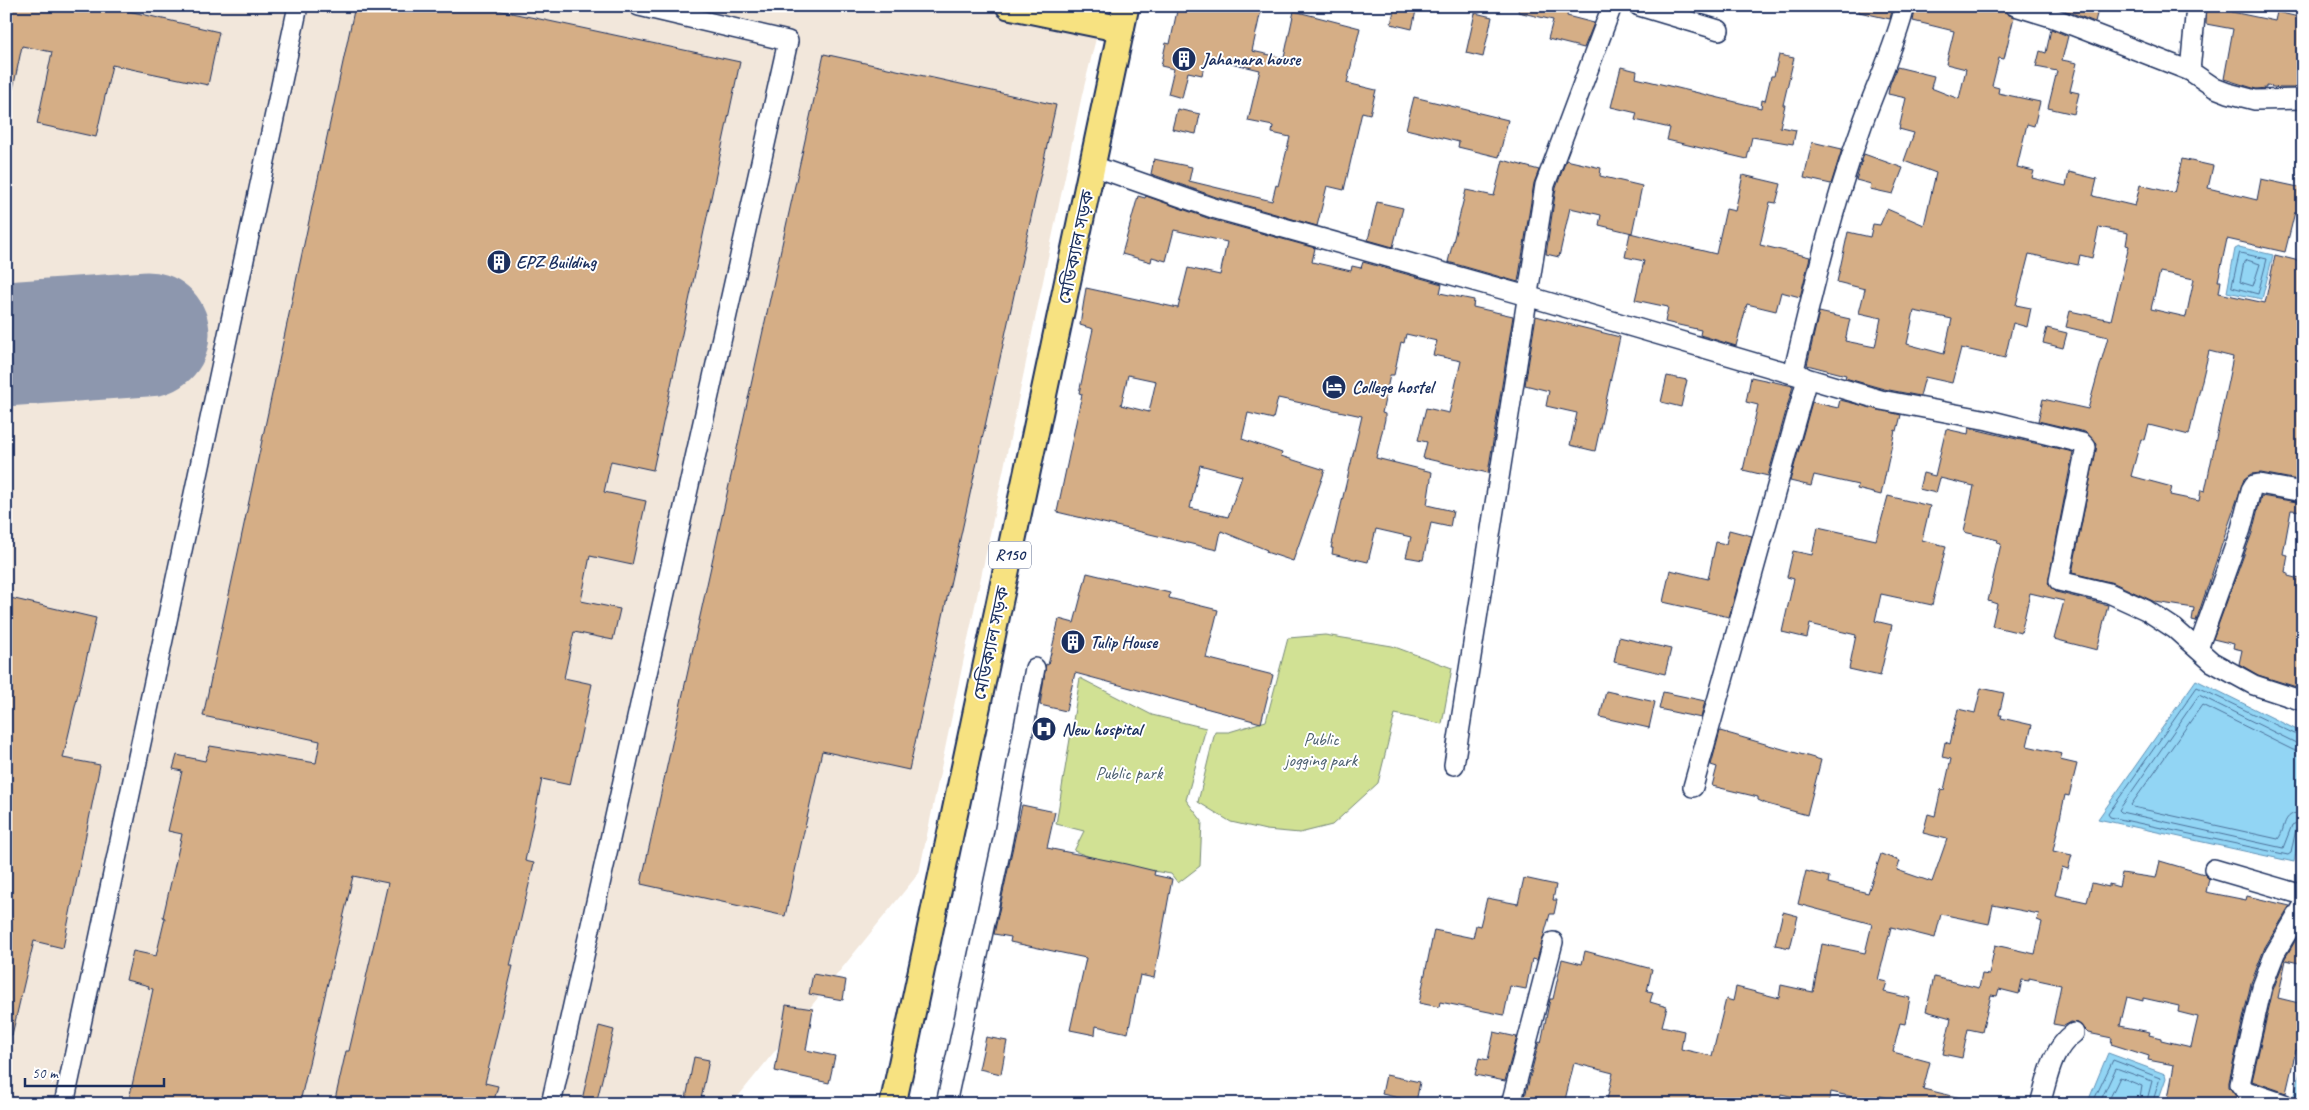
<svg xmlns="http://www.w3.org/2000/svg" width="2309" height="1110" viewBox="0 0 2309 1110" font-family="Caveat,'Noto Sans Bengali',sans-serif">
  <rect width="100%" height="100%" fill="#fff"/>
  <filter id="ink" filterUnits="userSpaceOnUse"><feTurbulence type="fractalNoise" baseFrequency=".02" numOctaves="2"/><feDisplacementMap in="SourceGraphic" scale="10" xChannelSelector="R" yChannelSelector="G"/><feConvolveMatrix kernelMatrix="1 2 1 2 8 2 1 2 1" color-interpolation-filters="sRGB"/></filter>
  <g filter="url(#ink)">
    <!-- built -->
    <path fill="#f2e7db" d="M6,6H1104L1082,95L919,873L732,1104H6Z"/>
    <!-- green -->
    <g fill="#d1e194" stroke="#768879">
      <path d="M1325,635L1392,646L1452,668L1442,724L1395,714L1378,783L1332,825L1300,833L1266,830L1231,822L1198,802L1215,732H1229L1266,721L1288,638Z"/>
      <path d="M1080,678L1152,715L1206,728L1186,800L1202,821L1200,866L1178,883L1171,874L1106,863L1074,851L1084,831L1056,824Z"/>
    </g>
    <!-- water -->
    <g fill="#92d5f4" stroke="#6293b8">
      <path d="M2239,247L2273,255L2262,299L2227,292L2235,249Z"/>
      <path d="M2196,680L2303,733V820L2294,862L2098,819Z"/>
      <path d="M2108,1053L2165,1074L2166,1078L2157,1104H2087Z"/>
      <path d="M2303,1061V1104H2293L2292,1103Z"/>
    </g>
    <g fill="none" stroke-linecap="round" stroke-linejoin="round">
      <!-- shore -->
      <g stroke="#4b719a" stroke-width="1">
        <path d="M2240,253L2267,259L2258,294L2232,287Z"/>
        <path d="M2247,260L2260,264L2253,286L2240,282L2244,262Z"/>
        <path d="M2303,738L2197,687L2108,814L2110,817L2288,855L2291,853L2296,829L2303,826"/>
        <path d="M2303,744L2296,743L2199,695L2119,810L2121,812L2283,848L2292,825L2303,820"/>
        <path d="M2303,751L2293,750L2202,705L2131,805L2133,807L2278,839C2287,828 2280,813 2303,812"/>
        <path d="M2092,1104L2113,1060L2160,1078L2152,1104"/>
        <path d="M2099,1104L2116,1068L2152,1081L2146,1104"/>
        <path d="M2107,1104L2120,1077L2142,1086L2139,1104"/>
      </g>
      <!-- runway -->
      <path stroke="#8d97ae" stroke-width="125" d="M6,344L147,334"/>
    </g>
    <!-- building -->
    <g fill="#d5ae86" stroke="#1b2f5e" fill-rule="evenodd">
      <path d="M6,6H107L219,32L208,85L112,65L96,137L37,124L52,52L22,46L13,89L6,88Z"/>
      <path d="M355,6H479L740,62L653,470L611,461L604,492L646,501L632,565L590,556L581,601L620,609L613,640L574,632L564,678L592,684L570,785L542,779L525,861L534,863L510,966H513L485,1083L498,1086L493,1104H334L346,1051H349L388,883L353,876L300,1102L287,1099L286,1104H128L153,989L148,988L149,986L126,980L133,951L156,956L165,918L163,917L182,834L168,831L182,771L173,769L177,755L205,761L210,746L316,763L320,741L203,716Z"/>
      <path d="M1178,6H1262L1252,51L1284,58L1294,11L1360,28L1347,83L1376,90L1370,114L1362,112L1344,190L1327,186L1317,226L1216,197L1151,174L1154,159L1192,167L1189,181L1272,201L1276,185L1278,186L1290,137L1272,133L1273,126L1248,121L1260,70L1206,57L1202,75L1188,72L1182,98L1168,94L1174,69L1161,66L1166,43L1170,44Z"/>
      <path d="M1395,6H1417L1412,29L1391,24Z"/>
      <path d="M1519,6H1569L1567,16L1594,23L1584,48L1548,39L1553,20L1518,12Z"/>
      <path d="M1859,6H1893L1890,19L1859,12Z"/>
      <path d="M1916,6H1996L2004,8L2007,14L2014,17L2004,59L1999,58L1992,86L1999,88L1998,93L2040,102L2034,126L2027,124L2017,167L2034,171L2032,178L2066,186L2069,172L2097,179L2093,196L2135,206L2140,185L2174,193L2182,159L2213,166L2208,188L2257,200L2261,179L2303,188V214L2295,212L2285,252L2227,239L2218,281H2221L2219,293L2265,303L2275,255L2303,262V481L2261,473L2251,474L2244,479L2196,621L2192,620L2194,608L2155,602L2114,583L2072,573L2097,444L2085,432L2038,421L2043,399L2088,409L2108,337L2066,327L2070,311L2111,320L2129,246L2126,245L2128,233L2099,227L2092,258L2080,255L2078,265L2029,254L2016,305L2031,308L2027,327L2013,323L2005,358L1961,348L1952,383L1925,377L1920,396L1884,389L1845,378L1846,375L1807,365L1819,312L1850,319L1845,341L1875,347L1881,318L1859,313L1865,289L1837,282L1848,232L1870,237L1873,224L1880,225L1887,209L1924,225L1936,173L1904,161L1914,133L1899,129L1906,98L1888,94L1890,84L1897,67L1934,76L1931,88L1959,99L1966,69L1946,64L1954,31L1913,21ZM2160,272L2194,279L2186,317L2151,309ZM1914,311L1952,319L1944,354L1907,344ZM2209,351L2233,357L2205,491L2201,490L2199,501L2170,495L2172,487L2131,476L2141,439L2145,440L2149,425L2189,435Z"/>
      <path d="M2054,6H2083L2098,10L2095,22Z"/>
      <path d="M2207,6H2233L2232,12L2275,21L2277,12L2303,18V88H2280L2267,86V88L2256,89L2224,79L2233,29L2206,24Z"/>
      <path d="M1475,13L1492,17L1483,57L1466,53Z"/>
      <path d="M2051,29L2068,36L2062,60L2077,63L2070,91L2079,93L2074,114L2048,108L2057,71L2036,67L2040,51L2046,53Z"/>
      <path d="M824,54L1056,105L909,770L822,751L785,916L641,884Z"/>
      <path d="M1779,55L1794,58L1783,105H1785L1780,127L1796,130L1793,144L1752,137L1747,159L1667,140L1670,128L1635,120L1637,113L1611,107L1621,67L1637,71L1636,78L1761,108L1762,100L1765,101L1771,76H1774Z"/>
      <path d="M1414,97L1508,120L1499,157L1458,147L1459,142L1406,129Z"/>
      <path d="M1177,109L1200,114L1196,134L1172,129Z"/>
      <path d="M1812,142L1842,149L1831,184L1804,178Z"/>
      <path d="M1864,154L1903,168L1893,194L1870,189L1871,184L1856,180Z"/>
      <path d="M1503,160L1539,170L1534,183L1518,282L1448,262L1466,190L1494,196Z"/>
      <path d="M1566,160L1601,168L1600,176L1642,186L1632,233L1599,225L1601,215L1570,208L1559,257L1546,254L1556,188Z"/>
      <path d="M1743,175L1781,184L1776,203L1770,202L1760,245L1810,257L1800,297L1781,292L1776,311L1747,304L1736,346L1700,335L1701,330L1665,322L1668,307L1635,300L1644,261L1625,257L1630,233L1716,254L1726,209L1735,211Z"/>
      <path d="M1138,196L1145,198L1146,196L1210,219L1315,248L1312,262L1351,271L1352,266L1361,268L1363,262L1442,284L1440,293L1474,300L1473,307L1513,316L1488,473L1423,458L1427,442L1418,440L1426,408L1449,413L1461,361L1433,355L1437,341L1406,334L1404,343L1401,342L1394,375H1390L1382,413L1385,414V419L1376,458L1432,472L1427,505L1453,511L1450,527L1431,523L1423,560L1406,557L1411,537L1376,529L1368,562L1332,554L1333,548H1331L1362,416L1278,398L1273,419L1248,413L1242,439L1282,453L1281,456L1325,470L1293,561L1266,552L1267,550L1221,531L1217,550L1057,512L1082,394L1079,393L1093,329L1080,325L1086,288L1178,308L1188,268L1220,275L1227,242L1174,230L1166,261L1152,257L1151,262L1122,254ZM1128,375L1156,381L1149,412L1121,405ZM1200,465L1242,476L1228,517L1190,508Z"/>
      <path d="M1377,202L1403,208L1393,247L1368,240Z"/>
      <path d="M1536,316L1620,337L1595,451L1570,445L1577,413L1546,406L1549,391L1525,385Z"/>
      <path d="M2047,328L2067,333L2063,348L2043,343Z"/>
      <path d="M1667,376L1687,380L1681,407L1661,402Z"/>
      <path d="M1751,377L1793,386L1768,476L1743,470L1758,405L1746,402Z"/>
      <path d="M1840,400L1901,415L1897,431L1895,430L1881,495L1857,489L1858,485L1814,475L1811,486L1790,481L1812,402L1838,408Z"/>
      <path d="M1969,428L2073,452L2048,584L2056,592L2108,605L2097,650L2054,639L2064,601L2030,593L2021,633L1992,626L1997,604L1988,601L2001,544L1997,543L1998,540L1964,532L1974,486L1940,478L1936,493L1919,489L1923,473L1935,476L1946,429L1968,434Z"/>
      <path d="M1888,496L1930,506L1922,540L1946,546L1932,605L1881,594L1875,621L1892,625L1880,676L1849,669L1856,635L1810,624L1807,638L1782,632L1794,579L1787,577L1793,551L1812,555L1818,527L1876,540Z"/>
      <path d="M2261,496L2303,503V511L2291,510L2283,554L2288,555L2285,572L2288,573V576L2303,580V689L2258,675L2239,664L2242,650L2233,648L2234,644L2213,639L2252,533Z"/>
      <path d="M1729,530L1752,536L1729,617L1663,602L1670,570L1708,579L1716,542L1726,544Z"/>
      <path d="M1087,573L1170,593L1169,598L1218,610L1206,658L1273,675L1261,723L1075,673L1066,711L1040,705L1046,664L1048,665L1059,619L1074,623Z"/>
      <path d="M6,597L96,618L63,758L100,765L63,948L34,941L12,1035L6,1034Z"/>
      <path d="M1619,637L1671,649L1665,674L1614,662Z"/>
      <path d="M1981,688L2004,693L1999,715H2002L2001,718L2032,725L2027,746L2062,754L2060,760L2077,764L2069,796L2065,795L2053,851L2072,855L2068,869L2062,867L2055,895L2087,902L2092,883L2109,887V884L2119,887L2122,873L2156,878L2160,861L2204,874L2209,879L2206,892L2246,900L2247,896L2290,906L2265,947L2251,983L2229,1082V1087L2237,1098L2249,1104H2167L2174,1065L2148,1060L2149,1056L2111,1044L2112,1038L2088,1033L2078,1023L2071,1022L2064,1026L2053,1024L2061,985L2029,978V981L2022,980L2019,994L1999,989L1997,996L1991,995L1982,1032L1968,1029L1962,1058L1943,1054L1951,1018L1926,1011L1934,977L1979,988L1982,974L1989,975L1995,945L2035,954L2042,922L2037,920L2039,914L1993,905L1989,924L1941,914L1935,938L1891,927L1878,980L1887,982L1884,992L1910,998L1905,1024L1900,1023L1893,1052L1930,1062L1923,1089L1961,1098V1104H1912L1880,1096L1879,1103L1831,1092L1829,1104H1812L1813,1101L1781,1094L1779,1104H1719L1691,1097L1689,1104H1606L1613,1073L1574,1063L1564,1104H1523L1539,1042L1541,1043L1550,999H1553L1562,959L1582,964L1585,951L1652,969L1647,991L1653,992L1650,1002L1667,1007L1662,1026L1684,1031L1681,1049L1712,1056L1726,999L1733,1001L1736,987L1779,998L1781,985L1813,992L1822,944L1865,953L1872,924L1798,904L1806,871L1829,877L1828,883L1868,893L1881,854L1900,861L1897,870L1932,882L1947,839L1923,833L1928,814L1935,816L1941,789L1944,790L1951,759L1942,757L1945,742L1950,744L1958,709L1975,713ZM2127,997L2143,1001V998L2179,1006L2178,1012L2198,1017L2191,1047L2161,1040V1038L2149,1035L2150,1032L2120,1026Z"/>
      <path d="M1606,691L1655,702L1649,728L1600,717Z"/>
      <path d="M1663,692L1705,701L1701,718L1659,709Z"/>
      <path d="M1720,731L1821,760L1807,815L1767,804L1758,800V797L1712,786L1717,767L1711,765Z"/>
      <path d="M1022,805L1055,812L1047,848L1126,864L1155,871L1154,875L1172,879L1154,978L1140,975L1128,1033L1096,1026L1095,1035L1070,1030L1086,958L1010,942L1011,937L994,934Z"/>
      <path d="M1524,878L1556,885L1553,900H1557L1554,914H1550L1537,960L1532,959L1526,989L1510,986L1504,1015L1440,1002L1439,1007L1419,1003L1434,930L1473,938L1476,925L1480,926L1487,898L1518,904Z"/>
      <path d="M1783,912L1798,916L1790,948L1775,945Z"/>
      <path d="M2303,928V964L2286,960L2278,998L2303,1004V1052L2296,1050L2286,1093L2252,1081L2273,990L2285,958Z"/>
      <path d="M813,974L846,980L843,1000L809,994Z"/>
      <path d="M786,1005L813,1009L806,1050L835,1056L829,1083L775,1071Z"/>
      <path d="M599,1026L614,1030L596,1104H581Z"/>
      <path d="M1494,1032L1517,1037L1505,1081L1475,1075L1479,1058L1488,1060Z"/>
      <path d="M986,1037L1007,1041L1001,1074L979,1069Z"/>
      <path d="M694,1057L709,1060L700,1104H685Z"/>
      <path d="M1386,1075L1420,1082L1416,1102L1382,1094Z"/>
    </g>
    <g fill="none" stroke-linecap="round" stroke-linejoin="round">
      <defs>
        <g id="minor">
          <path d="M1639,6L1719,30"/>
          <path d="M2015,6L2051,17L2190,71L2215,88L2228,93L2255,100L2303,99"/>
          <path d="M2190,71L2196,6"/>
          <path d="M1093,166L1213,208L1527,296L1881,400L1988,420L2082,443L2086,447L2059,581L2109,593L2146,610L2175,629L2212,662L2254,685L2303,701"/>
          <path d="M2198,649L2241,529L2251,490L2254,485L2259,484L2303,492"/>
          <path d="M1454,765L1545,185L1612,6"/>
          <path d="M1693,787L1807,379L1794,370C1813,289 1833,206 1861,128C1875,87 1895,48 1905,6"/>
          <path d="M2214,869L2303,895"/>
          <path d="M64,1104L298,6"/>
          <path d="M551,1104L788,41L639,6"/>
          <path d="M946,1104L1003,839L1035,668"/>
          <path d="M1511,1104L1553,942"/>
          <path d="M2040,1104C2048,1078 2051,1050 2074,1033"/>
          <path d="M2284,1104L2246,1091L2240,1084L2262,987L2275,953L2303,906"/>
        </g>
        <g id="major">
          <path d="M1009,6L1121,29"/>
          <path d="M893,1104L1126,6"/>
        </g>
      </defs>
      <!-- minor casing -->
      <use href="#minor" stroke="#1b2f5e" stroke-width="22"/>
      <!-- major casing -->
      <use href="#major" stroke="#1b2f5e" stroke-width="29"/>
      <!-- minor -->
      <use href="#minor" stroke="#fff" stroke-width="19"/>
      <!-- major -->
      <use href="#major" stroke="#f7e281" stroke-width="25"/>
    </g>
  </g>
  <!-- icons -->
  <defs>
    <symbol id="building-disc" viewBox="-11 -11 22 22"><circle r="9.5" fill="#1b2f5e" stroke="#fff"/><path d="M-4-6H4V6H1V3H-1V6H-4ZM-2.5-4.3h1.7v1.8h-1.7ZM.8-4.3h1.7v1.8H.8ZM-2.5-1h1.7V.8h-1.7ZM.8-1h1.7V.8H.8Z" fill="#fff"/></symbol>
    <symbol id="hotel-disc" viewBox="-11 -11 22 22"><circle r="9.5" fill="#1b2f5e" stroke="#fff"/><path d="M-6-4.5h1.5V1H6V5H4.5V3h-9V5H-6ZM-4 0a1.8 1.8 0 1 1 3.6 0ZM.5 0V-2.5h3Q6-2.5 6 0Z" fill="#fff"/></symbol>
    <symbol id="hospital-disc" viewBox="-11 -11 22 22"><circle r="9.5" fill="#1b2f5e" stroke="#fff"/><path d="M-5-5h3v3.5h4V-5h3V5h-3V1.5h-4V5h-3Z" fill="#fff"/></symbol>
  </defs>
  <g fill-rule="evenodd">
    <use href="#building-disc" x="1170" y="45" width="28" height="28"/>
    <use href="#building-disc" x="485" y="248" width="28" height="28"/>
    <use href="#hotel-disc" x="1320" y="373" width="28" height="28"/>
    <use href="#building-disc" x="1059" y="628" width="28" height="28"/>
    <use href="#hospital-disc" x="1030" y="715" width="28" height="28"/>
  </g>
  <g text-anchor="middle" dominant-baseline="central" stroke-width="4" stroke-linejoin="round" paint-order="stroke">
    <!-- shield labels -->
    <rect fill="#fff" stroke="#5f6d8e" stroke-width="1" x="989" y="541.5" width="42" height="27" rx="4"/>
    <g font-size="16" font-weight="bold" fill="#1b2f5e">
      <text x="1010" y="555">R150</text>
    </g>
    <!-- poi labels -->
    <g font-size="18" font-weight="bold" fill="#1b2f5e" stroke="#fff" text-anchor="start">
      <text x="1202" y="59">Jahanara house</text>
      <text x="516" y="262">EPZ Building</text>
      <text x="1352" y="387">College hostel</text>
      <text x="1090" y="642">Tulip House</text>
      <text x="1062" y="729">New hospital</text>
    </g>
    <!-- street labels -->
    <g font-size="18" fill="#1b2f5e" stroke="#fff">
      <text transform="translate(1076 247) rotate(-78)">মেডিক্যাল সড়ক</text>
      <text transform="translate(991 643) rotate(-78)">মেডিক্যাল সড়ক</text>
    </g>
    <!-- park labels -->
    <g font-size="18" fill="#485c6c" stroke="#fff">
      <text x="1321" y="739">Public<tspan x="1321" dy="21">jogging park</tspan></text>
      <text x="1129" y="773">Public park</text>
    </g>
  </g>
  <!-- margin -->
  <rect width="2309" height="1110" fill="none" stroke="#fff" stroke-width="25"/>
  <rect x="12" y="12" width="2284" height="1085" fill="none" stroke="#1b2f5e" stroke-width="2" filter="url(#ink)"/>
  <!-- scale -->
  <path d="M25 1078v8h139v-8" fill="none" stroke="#1b2f5e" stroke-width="2.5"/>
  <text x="32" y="1078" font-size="15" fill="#1b2f5e" stroke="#ffffff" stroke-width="4" paint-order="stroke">50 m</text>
</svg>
